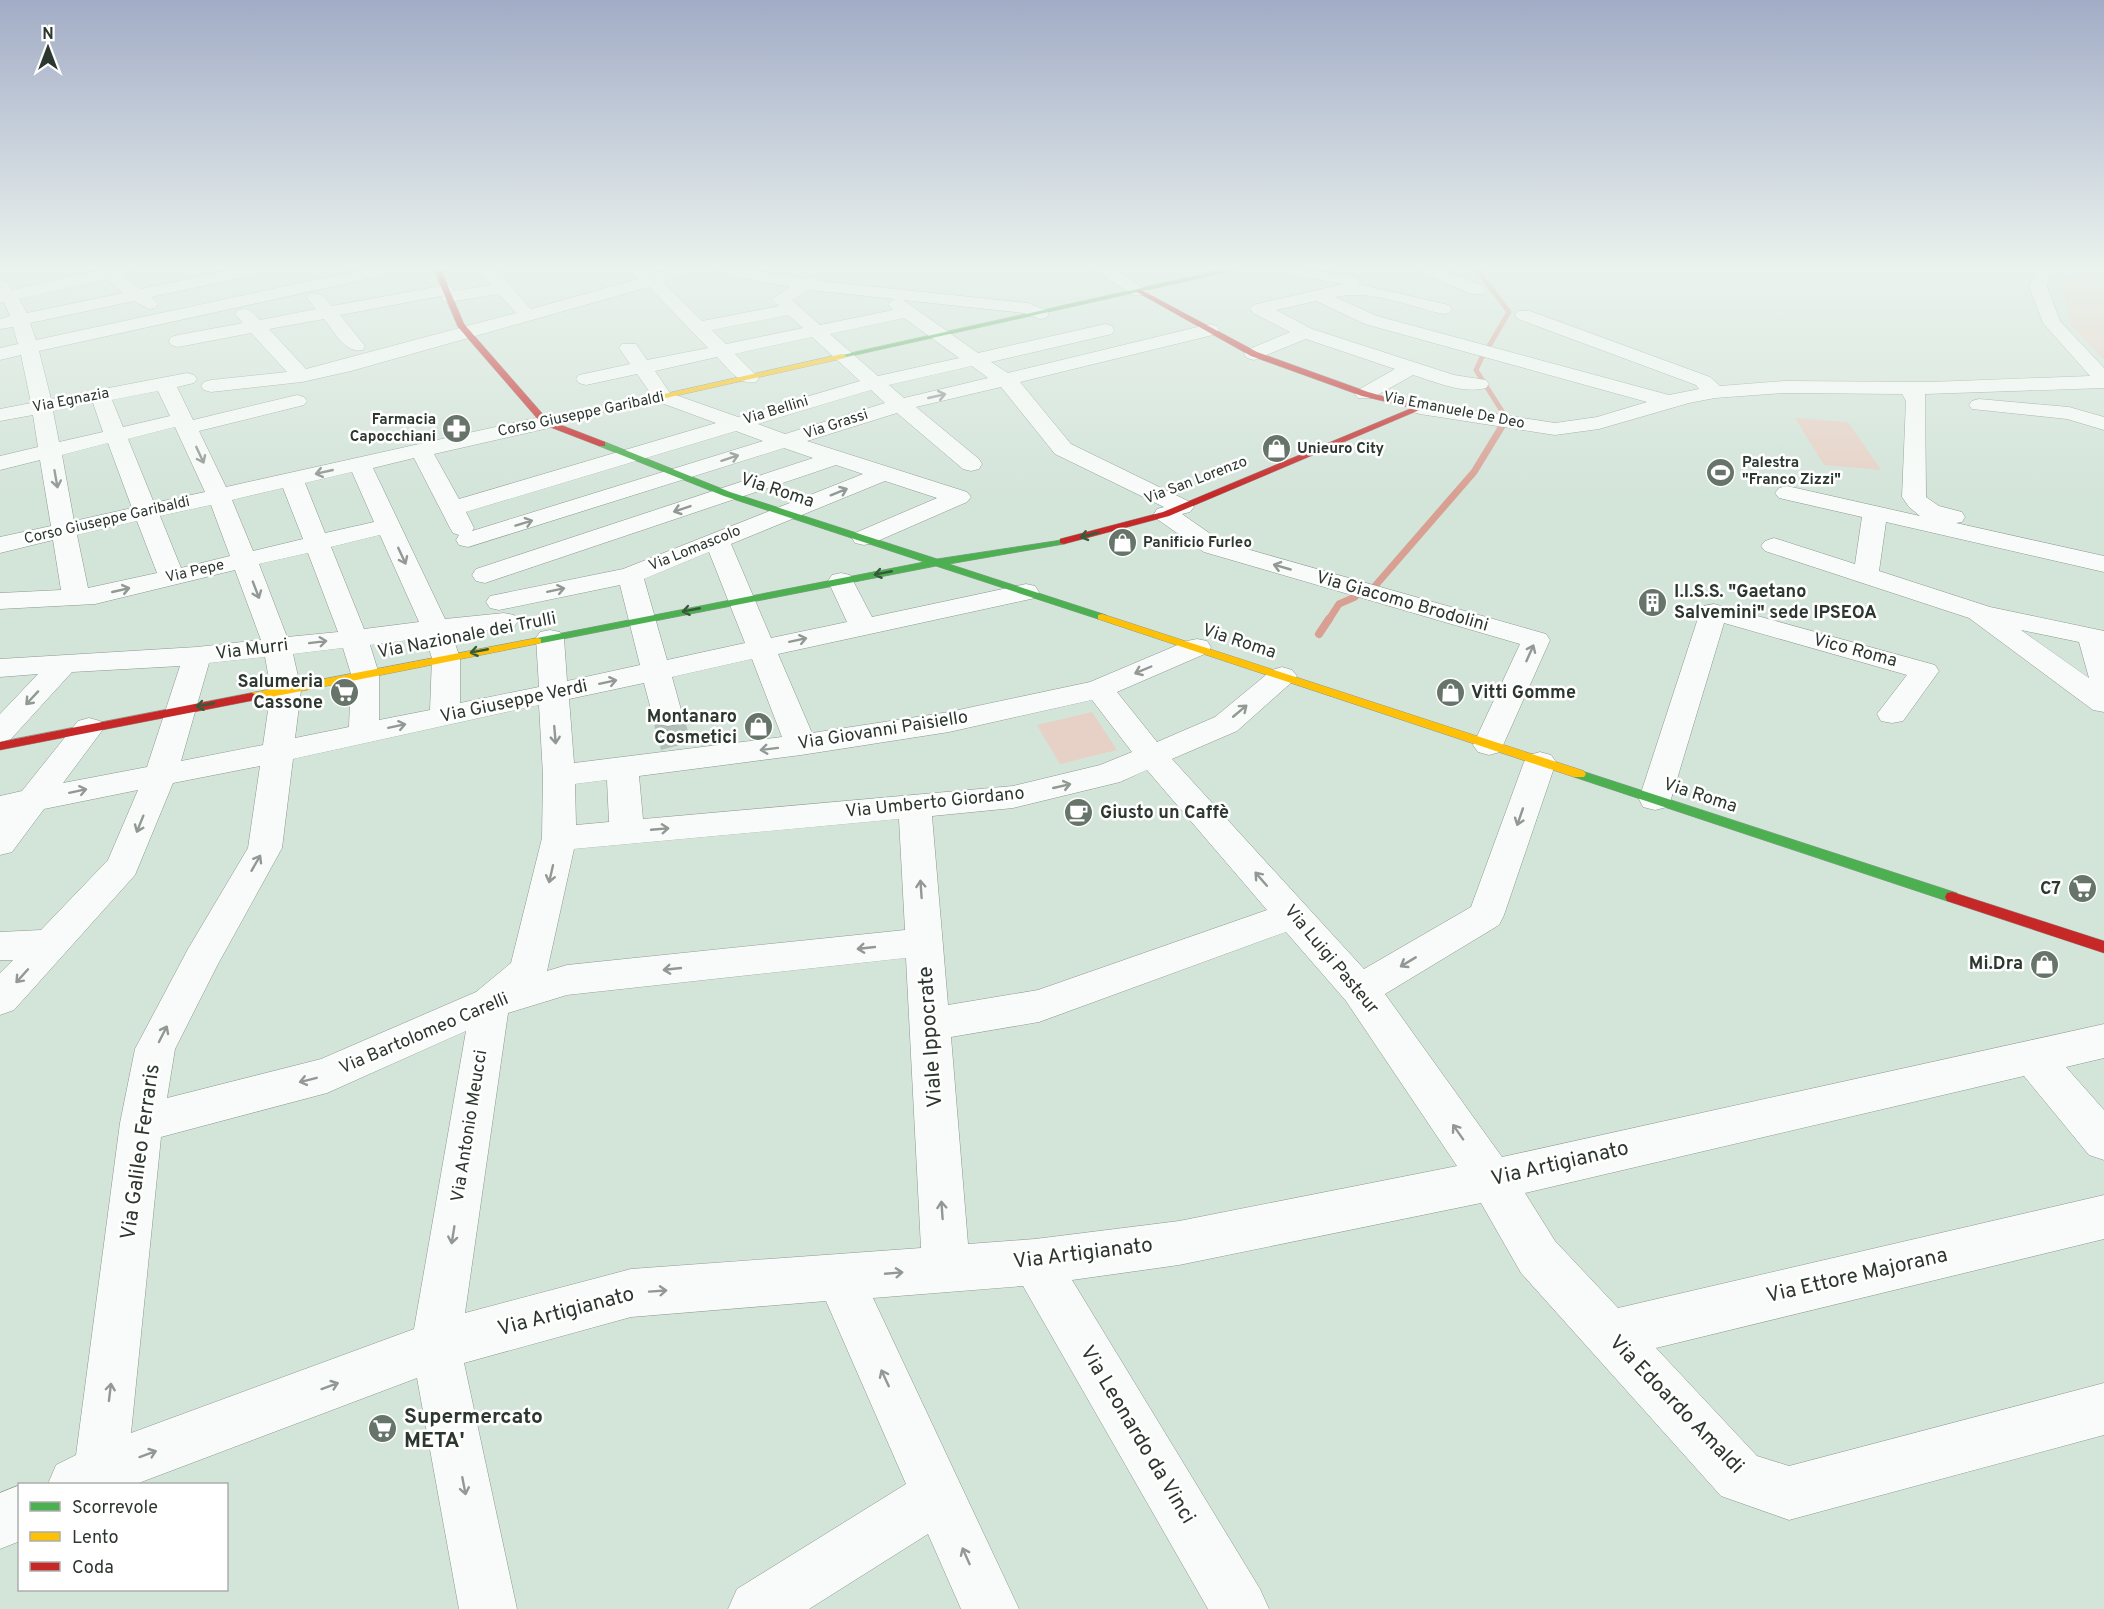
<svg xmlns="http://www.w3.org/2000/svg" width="2104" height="1609" viewBox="0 0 2104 1609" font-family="Overpass,sans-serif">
  <rect width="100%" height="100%" fill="#d3e4d9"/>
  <!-- green -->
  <g fill="#e7d1c6">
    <path d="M2104,273V360L2071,325L2061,282L2072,274Z"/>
    <path d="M1795,418L1848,422L1881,470L1824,465Z"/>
    <path d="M1092,712L1117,750L1060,764L1037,725Z"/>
  </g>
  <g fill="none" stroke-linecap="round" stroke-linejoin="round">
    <!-- stream-far2 -->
    <g stroke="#d99f92" stroke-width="5">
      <path d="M1477,270L1509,312L1489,346"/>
      <path d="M1483,355L1476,370L1505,416L1503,424"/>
    </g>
    <!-- stream-far1 -->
    <g stroke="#d99f92" stroke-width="7">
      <path d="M1375,586L1474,472L1504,423"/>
      <path d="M1328,621L1339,604L1355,597"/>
    </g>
    <!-- stream -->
    <path stroke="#d99f92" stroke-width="8" d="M1319,634L1329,619"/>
    <!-- street-tunnel -->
    <path stroke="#b2c1b7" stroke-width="31" stroke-dasharray="31 16" stroke-linecap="butt" d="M668,717L676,746"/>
    <defs>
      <g id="street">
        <path d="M97,270H130L122,275L141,289L230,270H263L255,275L151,297L158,304L155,308L149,309L134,301L30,323L36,340L361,270H393L385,275L39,351L51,399L187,373L194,375L197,379L194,383L177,387L193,420L297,395L304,397L307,401L304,405L199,431L226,487L545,416L553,417L556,422L553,427L434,454L459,499L716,423L656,401L637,374L586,385L579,383L576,379L579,375L630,364L619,348L622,344H636L647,360L708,348L649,287L351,371L302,382L211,392L204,390L201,386L204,382L211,380L287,372L251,333L178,347L171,345L169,341L171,337L178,335L243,323L235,314L238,310C249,307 252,312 260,320L316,309L307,298L310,294C322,291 325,298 332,306L446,285L452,286L454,291L491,285L479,270H496L531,309L638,279L629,270H647L653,274L664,270H687L685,274L663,282L702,321L779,306L772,299L790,287L726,275L718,270H755L804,279L812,277L820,281L1028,303L1046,310L1049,314L1046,318L1040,319L1024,313L903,300L978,353L1105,324L1112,326L1114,330L1112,334L991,362L1008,373L1210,324L1217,326L1219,330L1217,334L1020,382L1071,444L1190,502L1194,507L1190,512L1182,514L1222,542L1546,634L1550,640L1500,752L1489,755L1478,752L1473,745L1520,644L1204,552L1157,519L1154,514L1157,509L1164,507L1055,454L1001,387L916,407L979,459L982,464L979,469L971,471L963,469L897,413L807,441L967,492L971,497L967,502L873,543L864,545L855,543L852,538L855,533L937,498L885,481L731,544L771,638L847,622L828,581L832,575L841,573L850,575L872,617L1026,584L1035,586L1039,592L1035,598L1026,600L778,654L812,733L949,712L1090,682L1187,641L1197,639L1207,641L1211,647L1207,653L1117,692L1157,742L1215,717L1272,670L1282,667L1292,670L1297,676L1292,682L1237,731L1172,759L1364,969L1471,907L1524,762L1529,755L1540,752L1551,755L1556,762L1504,915L1499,925L1385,994L1502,1157L2104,1024V1058L2066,1067L2104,1110V1160L2089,1155L2024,1076L1525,1193L1555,1241L1618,1308L2104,1195V1239L1656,1348L1757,1456L1789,1466L2104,1383V1435L1789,1520L1721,1496L1521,1273L1481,1203L1179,1265L1072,1280L1260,1589L1269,1609H1208L1023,1286L873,1298L1019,1609H961L928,1534L809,1609H728L737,1589L906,1484L826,1301L631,1317L464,1363L517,1609H459L417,1378L136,1484H48L56,1465L76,1455L120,1123L135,1049L188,949L248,848L260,766L173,783L135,875L14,1010L0,1015V973L13,960H0V932L41,930L108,860L138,790L44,809L12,852L0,855V796L22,791L78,721L89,718L100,721L104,728L63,783L147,767L180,666L72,672L11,739L0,742V714L38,674L0,677V659L197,647L261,640L235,570L95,604L0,609V593L61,590L53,540L0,553V537L51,526L40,460L0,470V456L38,447L33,415L0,421V409L31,403L21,355L0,360V348L18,344L13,327L0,329V319L10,316L4,302L0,303V280L6,281L12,290ZM106,279L123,293L27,313L19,299ZM809,290L895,299L888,304L893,310L820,325L792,300ZM499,294L516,313L306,369L269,329L324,319C334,331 345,354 363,350L365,346L340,315L441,296L443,301L449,302ZM788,315L803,328L726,344L712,330ZM904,318L959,358L878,376L830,334ZM812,337L860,381L738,417L670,393L655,371L717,357C728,368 739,386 756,382L759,378L735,354ZM972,366L988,378L904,398L889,385ZM871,390L885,403L785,434L758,424ZM158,391L170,416L123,427L112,400ZM93,403L103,432L59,442L53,411ZM175,427L205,492L154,503L128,439ZM736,431L763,441L472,531L474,528L466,512ZM108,443L132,508L74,521L62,455ZM784,448L813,458L476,569L472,575L476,581L485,583L836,465L863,474L623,569L490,596L486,602L490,608L499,610L620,585L640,665L567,681L564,638L560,632L550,630L540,632L536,638L539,687L460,703V658L452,635L514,627L518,621L514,615L504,613L445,619L373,468L414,458L450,528L453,533L459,535L456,540L459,545L468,547ZM352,472L374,522L325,533L305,483ZM283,488L303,539L253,551L232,500ZM211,505L230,556L181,568L160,516ZM137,521L157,573L88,588L77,535ZM380,535L419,622L364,629L331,547ZM709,552L745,643L667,660L644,579ZM308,553L338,632L287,637L259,564ZM425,638L432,658L430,710L379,720V674L370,645ZM343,648L351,674L349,727L295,738L301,690L293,654ZM265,657L271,690L263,745L181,761L209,663ZM752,659L782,737L574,763L569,699L644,683L653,717L657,724L668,726L679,724L683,717L672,677ZM1092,700L1132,752L1100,765L1013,786L643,819L639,776L801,755L949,732ZM539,705L543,775L542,838L511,963L476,992L321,1059L167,1098L175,1049L218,964L282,848L293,759ZM1147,770L1267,910L1038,990L948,1005L932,816L1013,808L1120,782ZM607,780L609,822L576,825L575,784ZM899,819L905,930L567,965L547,971L574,849ZM1286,932L1346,1001L1457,1166L1179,1221L1035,1239L968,1244L951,1037L1039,1022ZM906,958L921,1248L631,1269L465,1313L508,1013L567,995ZM466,1031L414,1329L131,1433L161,1137L327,1093Z"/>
        <path d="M1094,270H1115L1148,291L1145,295H1133Z"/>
        <path d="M1281,270C1307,270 1332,271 1358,277L1360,281L1358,284L1449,305L1452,309L1449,313L1443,314C1409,306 1370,289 1335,297L1377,316L1669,395L1699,389L1696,385L1518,319L1515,315L1518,311H1530L1710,377L1720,386L1784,381L1931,382L2090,376L2043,323L2029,286L2036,270H2057L2050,276L2047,286L2060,321L2104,368V388L1925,394L1926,497L1939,506L1962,512L1965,517L1962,522L1956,523L2104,556V572L1886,522L1879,571L1990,607L2104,631V712L2093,710L1969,618L1765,551L1761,546L1765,541L1774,538L1855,564L1862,517L1779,498L1775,493L1779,488L1787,486L1920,516L1909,507L1902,497L1906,401L1902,394L1784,393L1715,398L1689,403L1599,429L1555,435L1420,414L1413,412L1410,408L1413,404L1420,402L1555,423L1597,417L1647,402L1365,324L1316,301L1276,310L1312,329L1454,375L1486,380L1489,384L1486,388C1462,394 1436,382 1413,375L1372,398H1358L1355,394L1358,390L1395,369L1306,339L1254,360L1247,358L1244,354L1247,350L1290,332L1253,313L1250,309L1253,305L1343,284L1289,275ZM2021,630L2079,642L2089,678Z"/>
        <path d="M1421,270H1444L1483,286L1486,290L1483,294H1471L1423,274Z"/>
        <path d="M1979,399L2069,407L2104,417V430L2067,419L1972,409L1969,405L1972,401Z"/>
        <path d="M1714,604L1935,665L1939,671L1903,721L1892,723L1881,721L1877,714L1907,675L1724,623L1671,799L1667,807L1655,810L1643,807L1639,799L1700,612L1704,606Z"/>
        <path d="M20,1485V1541L0,1549V1493Z"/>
      </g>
      <g id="fast">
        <path d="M1222,270H1236L842,358L838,356Z"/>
        <path d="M599,442H605L730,492L937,559L1068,539L1069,541L1064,544L949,564L1106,615L1108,617L1106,619H1098L936,566L537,644L533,643V639L537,638L924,562L724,496L599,446Z"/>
        <path d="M1579,770L1957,893L1959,897L1957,901H1947L1574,777L1572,774Z"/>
      </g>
      <g id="slow">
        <path d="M842,354L846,356L845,358L545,425L541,422Z"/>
        <path d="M1102,614L1584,771L1586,774L1584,777H1574L1098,619V615Z"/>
        <path d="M537,638L541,639V643L251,701L245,697L251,693Z"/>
      </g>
      <g id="jam">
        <path d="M434,270H441L464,324L548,420L605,442V446H599L542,424L458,327Z"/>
        <path d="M1137,290H1141L1257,352L1368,392L1424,408L1169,516L1064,544L1060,543V539L1163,512L1412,408L1362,396L1251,356L1137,292Z"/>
        <path d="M251,693L255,694L257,697L255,700L0,750V742Z"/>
        <path d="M1952,892L2104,941V953L1947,901L1945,897L1947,893Z"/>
      </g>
    </defs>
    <!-- street casing -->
    <use href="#street" stroke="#8c9890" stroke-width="1"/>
    <!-- fast casing -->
    <use href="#fast" stroke="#8c9890" stroke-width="1"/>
    <!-- slow casing -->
    <use href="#slow" stroke="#8c9890" stroke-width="1"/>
    <!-- jam casing -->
    <use href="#jam" stroke="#8c9890" stroke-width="1"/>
    <!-- street -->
    <use href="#street" fill="#f8fbf9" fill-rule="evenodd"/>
    <!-- fast -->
    <use href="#fast" fill="#4caf50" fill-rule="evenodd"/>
    <!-- slow -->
    <use href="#slow" fill="#ffc107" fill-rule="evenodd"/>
    <!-- jam -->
    <use href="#jam" fill="#c62828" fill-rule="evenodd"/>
  </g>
  <!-- one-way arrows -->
  <defs><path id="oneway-shaft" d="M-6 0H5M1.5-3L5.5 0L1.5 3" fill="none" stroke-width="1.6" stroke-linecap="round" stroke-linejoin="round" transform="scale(1.5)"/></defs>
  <g stroke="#929994">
    <use href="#oneway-shaft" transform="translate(937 396) rotate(-13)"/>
    <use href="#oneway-shaft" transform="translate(200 455) rotate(65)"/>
    <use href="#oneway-shaft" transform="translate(730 458) rotate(-18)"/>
    <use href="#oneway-shaft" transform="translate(324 472) rotate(167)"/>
    <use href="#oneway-shaft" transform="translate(56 479) rotate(80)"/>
    <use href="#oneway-shaft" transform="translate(839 492) rotate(-22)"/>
    <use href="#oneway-shaft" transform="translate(682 509) rotate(161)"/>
    <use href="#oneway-shaft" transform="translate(524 523) rotate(-17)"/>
    <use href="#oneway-shaft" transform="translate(402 556) rotate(65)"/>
    <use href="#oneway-shaft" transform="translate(1282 567) rotate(-164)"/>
    <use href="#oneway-shaft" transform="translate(121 590) rotate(-13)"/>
    <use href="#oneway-shaft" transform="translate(256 590) rotate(69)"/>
    <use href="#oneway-shaft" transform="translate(556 590) rotate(-12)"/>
    <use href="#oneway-shaft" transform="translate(798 640) rotate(-12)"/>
    <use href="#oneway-shaft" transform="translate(318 642) rotate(-7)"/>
    <use href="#oneway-shaft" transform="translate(1530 653) rotate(-66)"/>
    <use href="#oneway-shaft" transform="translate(1143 670) rotate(157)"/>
    <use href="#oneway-shaft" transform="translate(608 682) rotate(-12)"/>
    <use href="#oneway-shaft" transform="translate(32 698) rotate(133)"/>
    <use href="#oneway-shaft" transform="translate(1240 711) rotate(-40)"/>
    <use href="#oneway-shaft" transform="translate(397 726) rotate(-12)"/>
    <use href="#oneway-shaft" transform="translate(555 735) rotate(85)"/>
    <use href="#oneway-shaft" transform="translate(769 749) rotate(173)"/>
    <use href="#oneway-shaft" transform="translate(1062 786) rotate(-13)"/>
    <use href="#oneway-shaft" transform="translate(78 791) rotate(-12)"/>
    <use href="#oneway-shaft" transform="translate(1520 817) rotate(109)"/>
    <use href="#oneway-shaft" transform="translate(140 824) rotate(112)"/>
    <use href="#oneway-shaft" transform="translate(660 829) rotate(-5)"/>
    <use href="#oneway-shaft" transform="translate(256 863) rotate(-60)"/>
    <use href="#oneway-shaft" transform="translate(551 874) rotate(103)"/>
    <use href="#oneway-shaft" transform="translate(1261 879) rotate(-131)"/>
    <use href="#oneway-shaft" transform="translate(921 889) rotate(-94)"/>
    <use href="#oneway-shaft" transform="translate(866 948) rotate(174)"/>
    <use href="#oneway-shaft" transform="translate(1408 962) rotate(149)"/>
    <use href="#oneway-shaft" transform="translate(672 969) rotate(174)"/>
    <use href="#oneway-shaft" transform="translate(22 976) rotate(132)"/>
    <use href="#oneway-shaft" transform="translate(163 1034) rotate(-63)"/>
    <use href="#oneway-shaft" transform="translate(308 1080) rotate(166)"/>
    <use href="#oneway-shaft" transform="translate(1458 1132) rotate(-125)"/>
    <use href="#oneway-shaft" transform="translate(942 1210) rotate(-94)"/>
    <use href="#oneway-shaft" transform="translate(453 1235) rotate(99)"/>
    <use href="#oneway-shaft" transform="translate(894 1273) rotate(-5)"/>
    <use href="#oneway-shaft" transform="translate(658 1291) rotate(-4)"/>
    <use href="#oneway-shaft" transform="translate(885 1378) rotate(-115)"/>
    <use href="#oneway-shaft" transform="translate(330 1386) rotate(-20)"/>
    <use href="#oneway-shaft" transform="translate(110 1392) rotate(-83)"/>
    <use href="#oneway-shaft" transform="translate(148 1454) rotate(-20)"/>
    <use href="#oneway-shaft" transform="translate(464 1486) rotate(79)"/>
    <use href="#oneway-shaft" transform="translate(966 1556) rotate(-114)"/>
  </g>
  <g stroke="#365b39">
    <use href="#oneway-shaft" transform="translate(1089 535) rotate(165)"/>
    <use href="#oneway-shaft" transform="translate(883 573) rotate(169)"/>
    <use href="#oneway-shaft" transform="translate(691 610) rotate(169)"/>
    <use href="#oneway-shaft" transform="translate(479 651) rotate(169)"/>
    <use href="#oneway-shaft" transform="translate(205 705) rotate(169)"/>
  </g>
  <!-- sky -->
  <linearGradient id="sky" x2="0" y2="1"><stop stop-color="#a2acc6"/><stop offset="0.54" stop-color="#ebf3ee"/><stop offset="1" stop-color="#ebf3ee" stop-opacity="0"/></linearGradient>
  <rect width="2104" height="496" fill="url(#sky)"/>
  <!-- icons -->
  <defs>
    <symbol id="pharmacy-disc" viewBox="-11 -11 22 22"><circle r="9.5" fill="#66746a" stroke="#fff"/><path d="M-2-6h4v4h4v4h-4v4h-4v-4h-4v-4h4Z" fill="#fff"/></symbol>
    <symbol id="shop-disc" viewBox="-11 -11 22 22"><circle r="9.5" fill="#66746a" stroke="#fff"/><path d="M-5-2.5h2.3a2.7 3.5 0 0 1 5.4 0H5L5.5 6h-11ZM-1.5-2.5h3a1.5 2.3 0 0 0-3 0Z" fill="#fff"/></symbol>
    <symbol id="stadium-disc" viewBox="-11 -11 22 22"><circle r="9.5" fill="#66746a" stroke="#fff"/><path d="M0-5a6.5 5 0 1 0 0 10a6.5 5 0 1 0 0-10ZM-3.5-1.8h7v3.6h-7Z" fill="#fff"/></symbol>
    <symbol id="building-disc" viewBox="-11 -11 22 22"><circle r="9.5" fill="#66746a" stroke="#fff"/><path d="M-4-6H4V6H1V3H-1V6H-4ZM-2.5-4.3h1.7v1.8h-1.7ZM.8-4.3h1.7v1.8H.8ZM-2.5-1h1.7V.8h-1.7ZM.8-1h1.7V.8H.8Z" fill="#fff"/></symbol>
    <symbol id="supermarket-disc" viewBox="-11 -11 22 22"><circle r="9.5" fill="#66746a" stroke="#fff"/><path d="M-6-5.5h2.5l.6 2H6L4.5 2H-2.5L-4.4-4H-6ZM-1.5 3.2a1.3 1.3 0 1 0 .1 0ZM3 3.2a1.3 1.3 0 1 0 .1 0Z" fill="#fff"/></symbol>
    <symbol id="cafe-disc" viewBox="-11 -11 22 22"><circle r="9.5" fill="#66746a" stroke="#fff"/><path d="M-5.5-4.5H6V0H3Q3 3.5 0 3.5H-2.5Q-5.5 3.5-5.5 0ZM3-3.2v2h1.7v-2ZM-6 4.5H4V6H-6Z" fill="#fff"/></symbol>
  </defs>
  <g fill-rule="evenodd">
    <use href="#pharmacy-disc" x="440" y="412" width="33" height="33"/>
    <use href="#shop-disc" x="1260" y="432" width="33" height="33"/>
    <use href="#stadium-disc" x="1704" y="456" width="33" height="33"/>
    <use href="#shop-disc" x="1106" y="526" width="33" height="33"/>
    <use href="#building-disc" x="1636" y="586" width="33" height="33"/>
    <use href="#supermarket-disc" x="328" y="676" width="33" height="33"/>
    <use href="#shop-disc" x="1434" y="676" width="33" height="33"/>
    <use href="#shop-disc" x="742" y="710" width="33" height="33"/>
    <use href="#cafe-disc" x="1062" y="796" width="33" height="33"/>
    <use href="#supermarket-disc" x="2066" y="872" width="33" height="33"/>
    <use href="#shop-disc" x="2028" y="948" width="33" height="33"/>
    <use href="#supermarket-disc" x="366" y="1412" width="33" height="33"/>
  </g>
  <g text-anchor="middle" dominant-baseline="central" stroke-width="5" stroke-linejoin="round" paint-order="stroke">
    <!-- far-street labels -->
    <g font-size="15" fill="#2c372f" stroke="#fff">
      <text transform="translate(71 401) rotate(-11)">Via Egnazia</text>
      <text transform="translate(776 411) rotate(-17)">Via Bellini</text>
      <text transform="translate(1454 411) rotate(11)">Via Emanuele De Deo</text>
      <text transform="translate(581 415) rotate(-12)">Corso Giuseppe Garibaldi</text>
      <text transform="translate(836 425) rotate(-18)">Via Grassi</text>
      <text transform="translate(1196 481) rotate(-21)">Via San Lorenzo</text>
      <text transform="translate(107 521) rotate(-13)">Corso Giuseppe Garibaldi</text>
      <text transform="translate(695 549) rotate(-22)">Via Lomascolo</text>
      <text transform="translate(195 572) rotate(-13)">Via Pepe</text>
    </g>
    <!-- far-poi labels -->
    <g font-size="15" font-weight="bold" fill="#2c372f" stroke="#fff" text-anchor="start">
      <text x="436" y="420" text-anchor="end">Farmacia<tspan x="436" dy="17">Capocchiani</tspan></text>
      <text x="1297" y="449">Unieuro City</text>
      <text x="1742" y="463">Palestra<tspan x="1742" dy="17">"Franco Zizzi"</tspan></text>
      <text x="1143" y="543">Panificio Furleo</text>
    </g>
    <!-- street labels -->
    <g font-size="18" fill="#2c372f" stroke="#fff">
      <text transform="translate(777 491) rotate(18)">Via Roma</text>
      <text transform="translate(1402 602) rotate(16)">Via Giacomo Brodolini</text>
      <text transform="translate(467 636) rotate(-11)">Via Nazionale dei Trulli</text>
      <text transform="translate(1239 642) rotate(18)">Via Roma</text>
      <text transform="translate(252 650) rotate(-7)">Via Murri</text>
      <text transform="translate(1855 651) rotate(15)">Vico Roma</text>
      <text transform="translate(514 702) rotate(-12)">Via Giuseppe Verdi</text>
      <text transform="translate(883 731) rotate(-9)">Via Giovanni Paisiello</text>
      <text transform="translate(1700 796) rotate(18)">Via Roma</text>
      <text transform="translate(935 803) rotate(-6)">Via Umberto Giordano</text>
      <text transform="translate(1331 960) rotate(50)">Via Luigi Pasteur</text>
      <text transform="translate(424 1034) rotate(-23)">Via Bartolomeo Carelli</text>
      <text transform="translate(470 1126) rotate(-81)">Via Antonio Meucci</text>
    </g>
    <!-- poi labels -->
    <g font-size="18" font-weight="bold" fill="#2c372f" stroke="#fff" text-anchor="end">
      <text x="1674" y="592" text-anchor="start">I.I.S.S. "Gaetano<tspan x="1674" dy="21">Salvemini" sede IPSEOA</tspan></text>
      <text x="323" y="682">Salumeria<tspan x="323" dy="21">Cassone</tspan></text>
      <text x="1471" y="693" text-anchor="start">Vitti Gomme</text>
      <text x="737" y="717">Montanaro<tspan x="737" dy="21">Cosmetici</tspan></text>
      <text x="1100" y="813" text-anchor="start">Giusto un Caffè</text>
      <text x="2061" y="889">C7</text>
      <text x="2023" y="964">Mi.Dra</text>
    </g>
    <!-- near-street labels -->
    <g font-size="21" fill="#2c372f" stroke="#fff">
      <text transform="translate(931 1037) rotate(-94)">Viale Ippocrate</text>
      <text transform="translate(141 1152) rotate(-82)">Via Galileo Ferraris</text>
      <text transform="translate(1560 1164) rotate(-13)">Via Artigianato</text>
      <text transform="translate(1083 1254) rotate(-7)">Via Artigianato</text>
      <text transform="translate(1857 1276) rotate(-13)">Via Ettore Majorana</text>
      <text transform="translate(566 1312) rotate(-15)">Via Artigianato</text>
      <text transform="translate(1676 1405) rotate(46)">Via Edoardo Amaldi</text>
      <text transform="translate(1137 1435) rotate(59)">Via Leonardo da Vinci</text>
    </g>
    <!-- near-poi labels -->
    <g font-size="21" font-weight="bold" fill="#2c372f" stroke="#fff" text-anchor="start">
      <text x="404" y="1417">Supermercato<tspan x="404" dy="24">META'</tspan></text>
    </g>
  </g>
  <!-- legend -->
  <rect x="18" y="1483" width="210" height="108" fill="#ffffff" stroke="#abafac" stroke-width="1.5"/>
  <rect x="30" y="1502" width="30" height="9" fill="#4caf50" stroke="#abafac" stroke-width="1.5"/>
  <text x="72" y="1513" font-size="18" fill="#2c372f">Scorrevole</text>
  <rect x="30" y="1532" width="30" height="9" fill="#ffc107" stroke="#abafac" stroke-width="1.5"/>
  <text x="72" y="1543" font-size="18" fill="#2c372f">Lento</text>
  <rect x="30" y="1562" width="30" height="9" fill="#c62828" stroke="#abafac" stroke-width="1.5"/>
  <text x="72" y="1573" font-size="18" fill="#2c372f">Coda</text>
  <!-- north arrow -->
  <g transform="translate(48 48)" stroke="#ffffff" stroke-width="4.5" paint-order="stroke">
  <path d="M0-4.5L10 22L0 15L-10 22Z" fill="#2c372f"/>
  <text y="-9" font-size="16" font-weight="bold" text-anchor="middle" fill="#2c372f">N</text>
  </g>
</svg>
